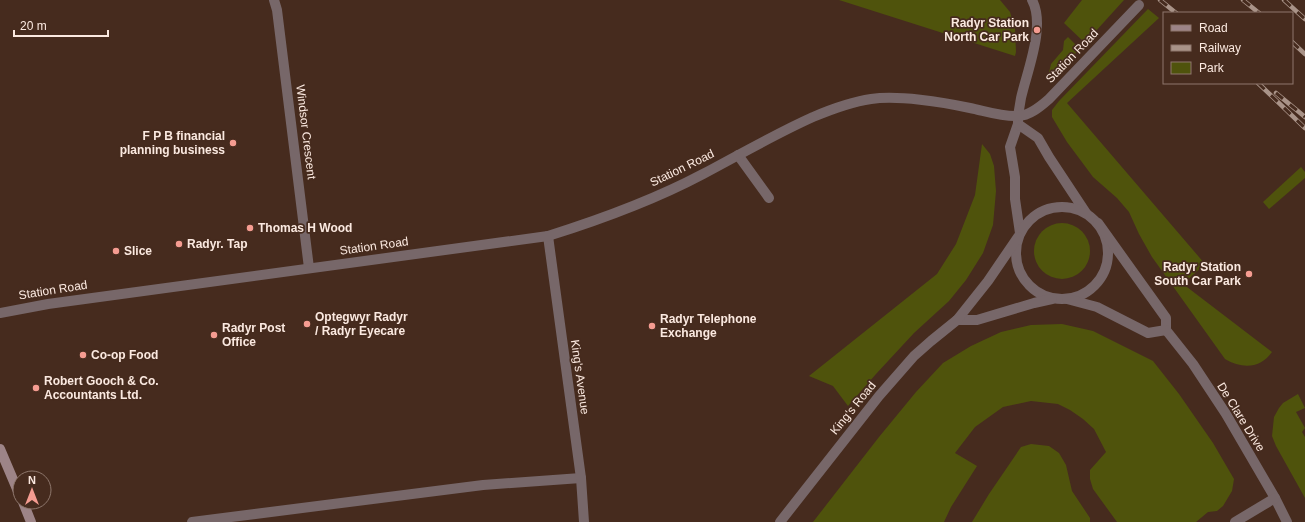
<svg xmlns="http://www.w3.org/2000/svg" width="1305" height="522" viewBox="0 0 1305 522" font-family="Arial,sans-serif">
  <rect width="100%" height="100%" fill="#462b1e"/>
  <!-- green -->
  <g fill="#4f530c">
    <path d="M839,0H1000L1010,12L1015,29L1016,52L1015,56Z"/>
    <path d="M1082,0H1124L1085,43L1064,23Z"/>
    <path d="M1148,9L1159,18L1067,103L1205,264L1183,284L1272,352C1260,369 1242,369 1225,359L1152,257L1139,234L1129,212L1117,198L1093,177L1067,142L1052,117V110L1059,101Z"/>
    <path d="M1068,37L1078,47V51L1047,81L1051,64L1063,50L1064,41Z"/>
    <path d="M982,144L990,154L994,166L996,191L993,225L983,253L966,280L949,301L914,333L876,374L848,406L833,386L809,376L937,274L956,244L975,195Z"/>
    <path d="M1301,167L1305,172V178L1269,209L1263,202Z"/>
    <circle cx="1062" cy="251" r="28"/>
    <path d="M1062,324L1093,331L1153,361L1179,394L1213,443L1234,479L1232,491L1223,506L1217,511L1208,512L1196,522H1117L1093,489L1090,479V470L1106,452L1094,429L1083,419L1070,410L1058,404L1031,401L1003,407L975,427L955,453L977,466L951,507L944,522H813L879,437L916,392L943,363L971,346L1001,332L1031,325Z"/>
    <path d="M1298,394L1305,408L1296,412L1305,428L1302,432L1305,437V498L1276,446L1272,436L1274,417L1279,408L1283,403Z"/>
    <path d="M1031,444L1049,446L1059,453L1066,465L1072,491L1090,518V522H972L989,494L1021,447Z"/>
  </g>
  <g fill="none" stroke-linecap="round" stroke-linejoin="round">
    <!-- lane -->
    <g stroke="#776769" stroke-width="10">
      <path d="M1018,116C1019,110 1020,104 1021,98C1027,71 1046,26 1032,0"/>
      <path d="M192,522L483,485L581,478"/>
    </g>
    <!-- street -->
    <g stroke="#776769" stroke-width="10">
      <path d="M274,0L277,10L309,268"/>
      <path d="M1018,116V124L1010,147L1015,177V199L1020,233"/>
      <path d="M1018,124L1038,138L1049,157L1086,213"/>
      <path d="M738,155L769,198"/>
      <circle cx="1062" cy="253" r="46"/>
      <path d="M1098,223L1166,318V330L1193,364L1226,414L1275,498L1287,522"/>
      <path d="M548,236L581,478L584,522"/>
      <path d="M1067,299L1097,307L1148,333L1166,330"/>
      <path d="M0,313L48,304L548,236C599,220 656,199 703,174C739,155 775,134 813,117C832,109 850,102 871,99C898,95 942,102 970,108C985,111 1002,117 1018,116C1029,116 1040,107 1049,99L1139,5"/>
      <path d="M957,320H977L1034,303L1052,299"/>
      <path d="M780,522L879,396L914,356L931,341L957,320L988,281L1018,237"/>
      <path d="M1235,522L1275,498"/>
    </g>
    <!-- secondary -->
    <g stroke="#9d8487" stroke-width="10">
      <path d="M0,449L20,496"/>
      <path d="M23,502L31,522"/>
    </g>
    <defs>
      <g id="rail">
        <path d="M1160,0L1176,13"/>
        <path d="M1243,0L1259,13"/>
        <path d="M1284,0L1305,19"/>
        <path d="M1292,42L1305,54"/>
        <path d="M1258,83L1305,128"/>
        <path d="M1276,93L1305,117"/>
      </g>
    </defs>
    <!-- rail casing -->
    <use href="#rail" stroke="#a99388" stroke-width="4.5"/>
    <!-- rail -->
    <use href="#rail" stroke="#462b1e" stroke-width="3" stroke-dasharray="9" stroke-linecap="butt"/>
  </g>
  <!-- markers -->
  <g fill="#f59c91" stroke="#462b1e" stroke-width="1.5">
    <circle cx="1037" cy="30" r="4"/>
    <circle cx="233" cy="143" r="4"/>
    <circle cx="250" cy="228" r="4"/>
    <circle cx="179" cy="244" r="4"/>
    <circle cx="116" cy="251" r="4"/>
    <circle cx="1249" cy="274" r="4"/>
    <circle cx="307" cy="324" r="4"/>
    <circle cx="652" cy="326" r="4"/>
    <circle cx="214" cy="335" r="4"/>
    <circle cx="83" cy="355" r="4"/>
    <circle cx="36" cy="388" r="4"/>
  </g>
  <g text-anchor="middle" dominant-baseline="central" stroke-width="3.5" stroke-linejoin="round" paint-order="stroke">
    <!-- poi labels -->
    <g font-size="12" font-weight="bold" fill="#fbe9e0" stroke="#462b1e" text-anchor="start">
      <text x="1029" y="23" text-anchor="end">Radyr Station<tspan x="1029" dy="14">North Car Park</tspan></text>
      <text x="225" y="136" text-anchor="end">F P B financial<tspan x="225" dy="14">planning business</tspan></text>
      <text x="258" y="228">Thomas H Wood</text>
      <text x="187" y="244">Radyr. Tap</text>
      <text x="124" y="251">Slice</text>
      <text x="1241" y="267" text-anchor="end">Radyr Station<tspan x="1241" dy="14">South Car Park</tspan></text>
      <text x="315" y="317">Optegwyr Radyr<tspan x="315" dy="14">/ Radyr Eyecare</tspan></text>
      <text x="660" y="319">Radyr Telephone<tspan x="660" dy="14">Exchange</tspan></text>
      <text x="222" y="328">Radyr Post<tspan x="222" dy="14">Office</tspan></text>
      <text x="91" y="355">Co-op Food</text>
      <text x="44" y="381">Robert Gooch &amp; Co.<tspan x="44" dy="14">Accountants Ltd.</tspan></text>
    </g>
    <!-- street labels -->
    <g font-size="12" fill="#fbe9e0" stroke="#462b1e">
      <text transform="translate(1072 56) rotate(-46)">Station Road</text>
      <text transform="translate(306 132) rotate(83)">Windsor Crescent</text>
      <text transform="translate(682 168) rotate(-26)">Station Road</text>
      <text transform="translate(374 246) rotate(-8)">Station Road</text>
      <text transform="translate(53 290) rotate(-9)">Station Road</text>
      <text transform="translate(580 377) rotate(82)">King's Avenue</text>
      <text transform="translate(853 408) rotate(-51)">King's Road</text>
      <text transform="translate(1241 417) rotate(58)">De Clare Drive</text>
    </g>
  </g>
  <!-- legend -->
  <rect x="1163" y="12" width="130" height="72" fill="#462b1e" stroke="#8e776c"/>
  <rect x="1171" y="25" width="20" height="6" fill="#9d8487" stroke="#8e776c"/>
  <text x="1199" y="32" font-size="12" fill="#fbe9e0">Road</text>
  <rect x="1171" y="45" width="20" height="6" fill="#a99388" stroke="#8e776c"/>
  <text x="1199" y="52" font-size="12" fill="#fbe9e0">Railway</text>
  <rect x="1171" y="62" width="20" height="12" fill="#4f530c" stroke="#8e776c"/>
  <text x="1199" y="72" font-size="12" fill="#fbe9e0">Park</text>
  <!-- north arrow -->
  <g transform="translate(32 490)"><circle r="19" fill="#462b1e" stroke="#8e776c"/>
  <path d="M0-3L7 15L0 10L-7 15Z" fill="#f59c91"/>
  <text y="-6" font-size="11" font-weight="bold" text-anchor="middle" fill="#fbe9e0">N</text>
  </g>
  <!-- scale -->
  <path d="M14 30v6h94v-6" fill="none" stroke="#fbe9e0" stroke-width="2"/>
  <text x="20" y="30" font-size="12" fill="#fbe9e0" stroke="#462b1e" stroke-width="3" paint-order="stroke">20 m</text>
</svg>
